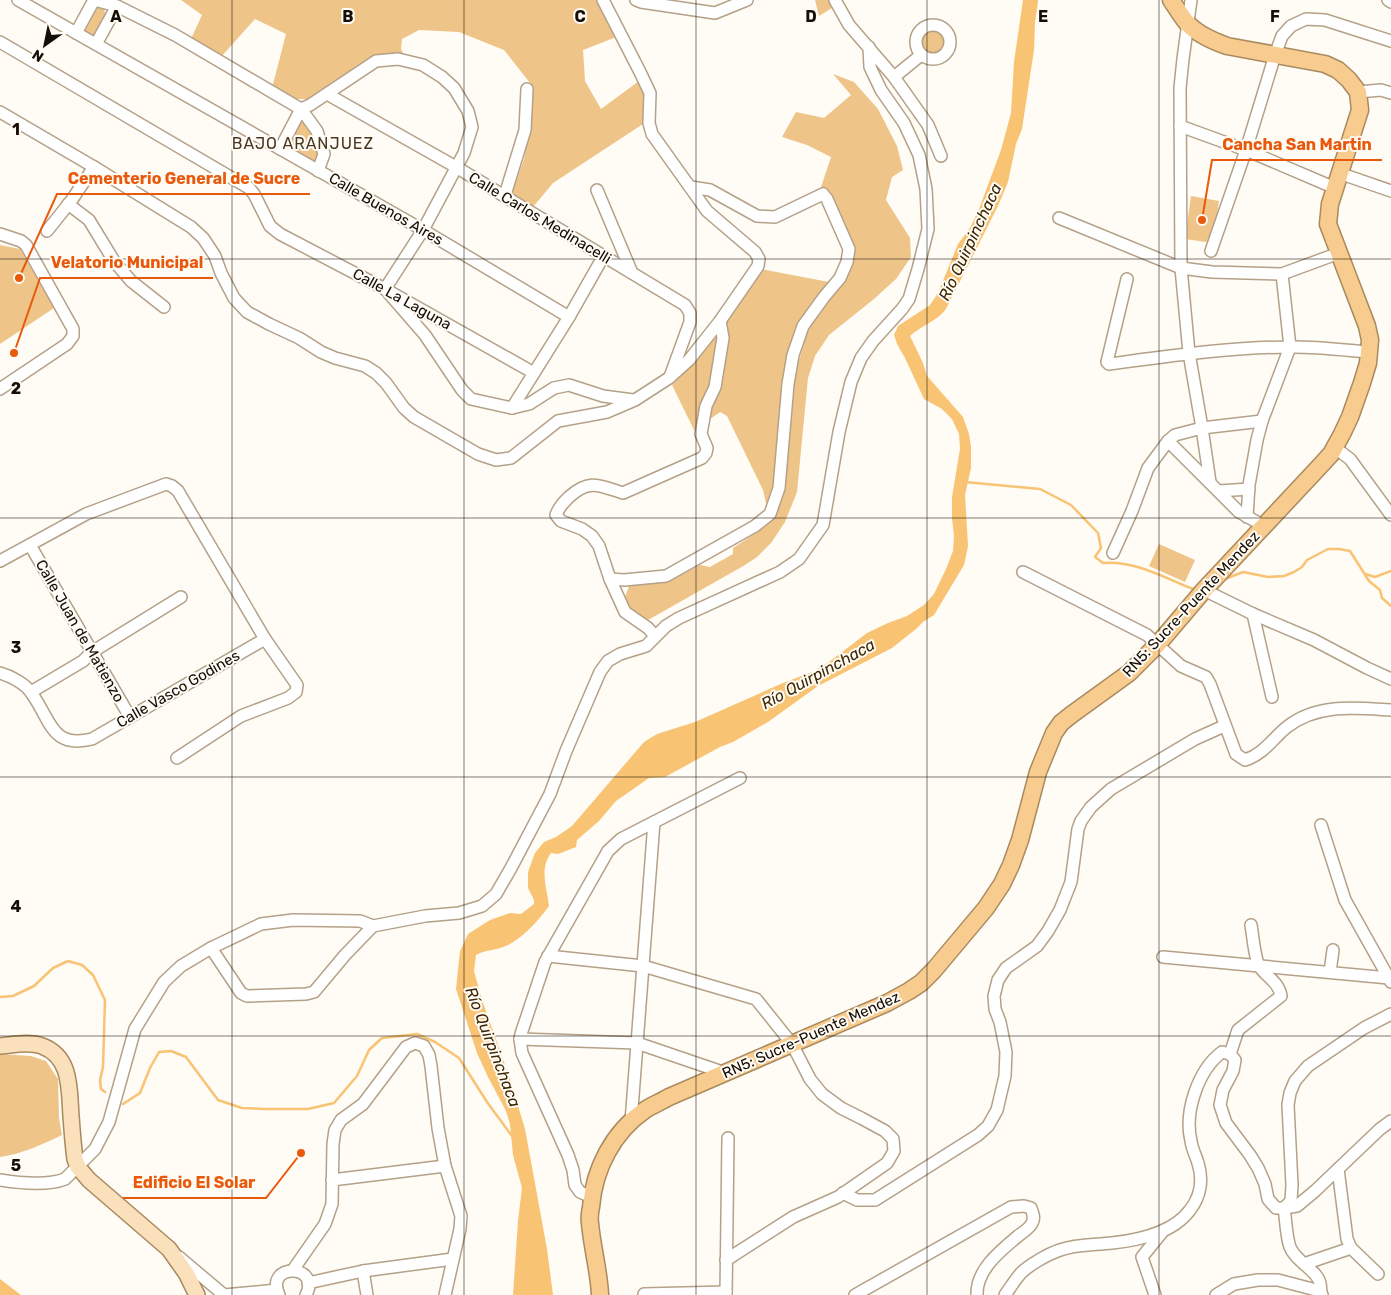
<svg xmlns="http://www.w3.org/2000/svg" width="1391" height="1295" viewBox="0 0 1391 1295" font-family="Rubik,sans-serif">
  <rect width="100%" height="100%" fill="#fffbf5"/>
  <!-- green -->
  <g fill="#efc488">
    <path d="M181,0H598L619,36L583,50L585,81L601,109L639,81L647,99L643,124L553,183L533,207L512,193L524,159L532,116L530,83L504,50L459,32L419,30L402,39L401,49L407,61L398,58L370,57L307,99H290L272,88L286,34L255,19L220,58L190,41L202,15Z"/>
    <path d="M815,0H829L832,8L819,16Z"/>
    <path d="M100,7L104,9L106,17L95,37L86,35L85,31L96,9Z"/>
    <circle cx="933" cy="42" r="14"/>
    <path d="M833,74L854,82L878,109L897,146L903,170L892,177L886,200L910,238L911,257L896,279L874,299L829,335L815,356L808,378L797,492L785,522L771,543L757,557L745,565L648,620L629,610L625,597L629,586L668,582L700,565L710,567L733,554V548L762,529L772,518L792,385L808,330L848,274L854,262L855,249L830,195L821,187L831,157L807,145L782,137L796,112L824,118L851,95Z"/>
    <path d="M302,116L310,126L321,156L316,165L287,151V143Z"/>
    <path d="M1191,196L1219,201L1213,243L1185,239Z"/>
    <path d="M0,245L20,249L54,308L0,344Z"/>
    <path d="M761,269L829,282L794,331L782,385L774,485L767,508L763,490L727,416L720,412L706,422L720,384L728,348L725,323Z"/>
    <path d="M715,335L720,352L712,385L696,434L672,385L698,358Z"/>
    <path d="M1159,544L1195,560L1185,582L1149,566Z"/>
    <path d="M0,1054L31,1056L46,1061L58,1079L59,1118L62,1135C41,1145 22,1154 0,1157Z"/>
  </g>
  <!-- water -->
  <g fill="#f9c374">
    <path d="M1023,0H1038V2L1035,23L1034,50L1022,129L1016,144L1008,182L998,206L946,309C936,322 922,325 910,336L923,363L927,376L963,417L969,434L971,447V468L965,495L968,546L964,565L934,615L923,622L916,629L892,648L818,686L768,722L733,742L720,747L665,777L649,778L616,801L599,821L577,840L576,847L558,854L551,853C539,869 547,888 549,906C538,921 523,938 506,946C496,950 485,950 476,955L474,971L482,1000L510,1079L525,1129L547,1249L553,1295H513L518,1221L522,1188L513,1155L510,1124L506,1111L488,1077L477,1053L456,989L460,951L468,934L490,920L510,913L521,914L534,904V900L528,888V872L535,853L544,842L556,837L572,826L644,742L657,734L695,722L783,683L812,672L829,662L867,633L888,623L907,616L924,605L934,594L946,569L953,551L954,536L952,518V497L960,449L959,434L952,419L942,409L924,399L905,358L897,344L894,335L898,326L930,305L938,293L958,244L970,228L979,209L1001,150L1011,113L1014,62Z"/>
    <path d="M0,1279L21,1295H0Z"/>
  </g>
  <g fill="none" stroke-linecap="round" stroke-linejoin="round">
    <!-- stream -->
    <g stroke="#f9c374" stroke-width="2.5">
      <path d="M965,482L1040,489L1071,505L1098,533L1101,548L1095,557L1103,563C1134,560 1165,578 1193,589H1196"/>
      <path d="M1365,574L1375,577L1391,571"/>
      <path d="M1225,579L1243,572L1268,577L1284,576L1294,572L1302,567L1307,560L1328,549H1339L1350,551L1369,581L1380,590L1382,598L1391,606"/>
      <path d="M0,997L13,996L34,986L53,968L68,961L82,965L93,975L105,1000L103,1067L100,1080L101,1089L105,1092"/>
      <path d="M123,1104L140,1093L150,1068L159,1052L171,1051L186,1057L218,1100L242,1108L265,1109H308L334,1103L357,1076L369,1050L382,1038L417,1034L435,1042L459,1058L487,1102L512,1136"/>
    </g>
    <defs>
      <g id="minor">
        <path d="M18,0L423,230L569,317"/>
        <path d="M94,0L117,6L175,35L301,109L317,131L324,154L318,171"/>
        <path d="M636,0L641,2L715,13L747,0"/>
        <path d="M835,0L849,25L894,77L928,125L941,156"/>
        <path d="M1191,0L1183,59L1180,88L1181,268L1189,353L1202,428L1210,482"/>
        <path d="M1388,0L1391,2"/>
        <circle cx="933" cy="42" r="17"/>
        <path d="M76,33L94,0"/>
        <path d="M0,42L249,188L254,194L270,226L280,234L385,289L534,373"/>
        <path d="M96,44L117,6"/>
        <path d="M894,77L921,55"/>
        <path d="M1358,92L1381,90L1391,93"/>
        <path d="M327,94L456,167L685,305L690,313V322L670,377"/>
        <path d="M0,112L94,167L191,227L203,238L215,256L221,273L234,298L247,312L269,324L299,338L321,352L335,358L365,366L376,373L386,383L404,408L414,417L478,454L496,460L511,458L558,421L607,412L635,400L669,378L689,360L720,321L758,266L759,259L755,252L707,211L652,134L649,123L650,93L640,72L603,0"/>
        <path d="M1180,126L1246,150L1335,188"/>
        <path d="M280,149L301,109L310,105L376,61L398,59L423,65L442,77L454,88L468,111L472,127L464,153L423,230L385,289L425,335L462,390L471,399L512,408L569,317L603,257"/>
        <path d="M1339,173L1391,191"/>
        <path d="M597,190L632,273"/>
        <path d="M505,195L525,130L527,89"/>
        <path d="M68,204L89,220L114,261L131,281L164,307"/>
        <path d="M1059,218L1181,268L1212,272L1282,274L1339,253"/>
        <path d="M47,231L71,201L94,167"/>
        <path d="M0,234L21,241L26,245L73,329V336L67,344L0,389"/>
        <path d="M1211,251L1246,150L1275,55L1282,36L1291,26L1306,19L1325,20L1391,41"/>
        <path d="M1127,279L1107,362L1109,364C1170,356 1231,347 1293,347C1318,347 1344,350 1369,352"/>
        <path d="M512,408L529,404L554,388L569,385L603,396L633,400"/>
        <path d="M1168,441L1239,512L1264,526"/>
        <path d="M1334,447L1350,459L1391,515"/>
        <path d="M1219,491L1249,489"/>
        <path d="M1247,517L1249,485L1257,440L1262,421L1290,347L1282,274"/>
        <path d="M30,545L130,717"/>
        <path d="M1113,553L1132,511L1148,468L1168,441L1175,435L1202,428L1262,421"/>
        <path d="M0,561L86,514L166,484L172,486L178,491L265,639L297,685L296,692L288,698L241,716L177,758"/>
        <path d="M1023,572L1147,635L1181,666L1206,677L1210,684L1236,754L1245,760C1264,754 1273,738 1287,727C1317,703 1356,708 1391,710"/>
        <path d="M610,579L624,580L666,576L755,526L770,514L779,488L788,384L793,355L803,326L824,297L840,278L847,262L849,249L827,199L823,194L775,217L757,216L710,190L691,187"/>
        <path d="M1204,590L1253,614L1314,640L1367,668L1391,679"/>
        <path d="M1253,614L1272,697"/>
        <path d="M655,636L648,628L625,612L610,579L599,546L592,536L582,529L561,521L556,515C559,507 563,503 569,497C590,478 600,486 623,493L702,458L706,453L707,448L701,434L706,406L715,387L723,338L720,321"/>
        <path d="M0,673C11,676 26,684 32,694C51,720 51,749 92,739L265,639"/>
        <path d="M31,692L83,661L92,652L181,597"/>
        <path d="M1321,825L1345,900L1391,982"/>
        <path d="M211,948L241,993L247,996L306,994L314,992L345,955L373,926"/>
        <path d="M548,956L643,966L756,999L792,1044L810,1079L822,1094L841,1108L861,1118L885,1131L893,1139L894,1151L887,1163L838,1197L793,1217L726,1260"/>
        <path d="M1163,957L1389,978"/>
        <path d="M1330,972L1333,950"/>
        <path d="M520,1039L637,1043L725,1073"/>
        <path d="M1230,1054L1238,1030L1281,996C1279,981 1263,975 1258,964C1254,952 1253,937 1251,925"/>
        <path d="M631,1122L654,822"/>
        <path d="M1338,1169L1347,1239L1351,1248L1378,1274"/>
        <path d="M0,1180C19,1183 47,1186 65,1179L95,1149L109,1122L135,1029L164,982L181,966L211,948L261,924L293,920L360,921L373,926L425,916L459,913L482,906L496,894L511,868L550,794L566,751L600,672L608,661L620,654L646,646L666,626L679,618L780,572L799,559L823,525L839,432L851,382L861,358L873,341L902,309L909,299L918,269L928,229L926,189L919,155L904,123L881,90L870,67L869,47"/>
        <path d="M332,1180L445,1166"/>
        <path d="M843,1193L857,1200H875L978,1135L988,1126L997,1110L1005,1076L1006,1052L1000,1022L995,1009L994,996L998,980L1006,968L1037,946L1048,931L1060,910L1071,882L1078,829L1081,821L1091,807L1111,789L1195,739L1224,726"/>
        <path d="M591,1197L580,1192L575,1185L573,1170L568,1155L522,1053L520,1039L521,1034L545,962L608,851L621,839L740,778"/>
        <path d="M179,1257L224,1295"/>
        <path d="M1304,1264L1351,1248"/>
        <path d="M293,1270L325,1224L332,1204L333,1144L335,1130L341,1120L363,1104L406,1047L415,1043L424,1046L429,1055L431,1066L438,1128L445,1166L461,1216L460,1229L445,1295"/>
        <path d="M363,1271L367,1295"/>
        <path d="M308,1283L363,1271L453,1259"/>
        <path d="M644,1294L726,1292"/>
        <path d="M224,1295L277,1290"/>
        <path d="M279,1295C264,1262 322,1264 306,1295"/>
        <path d="M726,1295L728,1138"/>
        <path d="M855,1295L1011,1207L1024,1206L1031,1208C1033,1214 1035,1218 1032,1223C1030,1228 1022,1233 1018,1236C1000,1251 976,1270 977,1295"/>
        <path d="M1005,1295C1010,1288 1015,1280 1021,1273C1029,1265 1048,1254 1060,1250C1077,1244 1094,1245 1112,1243C1140,1240 1173,1233 1190,1210C1201,1196 1203,1179 1198,1163C1196,1156 1192,1149 1191,1141C1184,1112 1198,1070 1222,1052L1230,1054L1235,1060L1233,1071L1223,1090L1220,1105L1226,1123L1250,1155L1258,1168L1265,1184L1268,1199L1276,1208H1284L1291,1201L1292,1185L1288,1105L1290,1093L1295,1081L1308,1066L1364,1028L1391,1014"/>
        <path d="M1155,1295L1142,1257L1163,1231"/>
        <path d="M1216,1295L1234,1284L1258,1280H1278L1320,1291"/>
        <path d="M1322,1295C1320,1291 1321,1288 1320,1283C1317,1270 1295,1261 1290,1247C1286,1236 1286,1220 1284,1208L1297,1206L1315,1191L1380,1129L1391,1121"/>
      </g>
      <path id="major" d="M0,1046C13,1045 29,1041 42,1046C72,1057 69,1090 71,1116C72,1130 73,1144 75,1159L78,1167L89,1180L169,1249L186,1273L197,1295"/>
      <path id="highway" d="M600,1295C599,1271 592,1247 590,1223C589,1218 590,1212 591,1207C594,1169 613,1132 645,1110C652,1105 661,1102 669,1097L887,1003L909,991L921,983L934,970L986,908L1002,884L1011,865L1020,840L1038,772L1054,733L1061,723L1071,715L1129,673L1158,644L1204,590L1321,465L1331,454L1342,434L1350,417L1362,383L1368,363L1369,352L1370,340L1367,326L1328,224L1330,204L1360,110L1358,92L1349,80L1338,70L1325,64L1227,46C1213,41 1197,34 1187,23C1181,16 1176,7 1171,0"/>
    </defs>
    <!-- minor casing -->
    <use href="#minor" stroke="#b4a187" stroke-width="14"/>
    <!-- major casing -->
    <use href="#major" stroke="#a98a5f" stroke-width="18"/>
    <!-- highway casing -->
    <use href="#highway" stroke="#a98a5f" stroke-width="19"/>
    <!-- minor -->
    <use href="#minor" stroke="#fff" stroke-width="11"/>
    <!-- major -->
    <use href="#major" stroke="#fbe0bc" stroke-width="15"/>
    <!-- highway -->
    <use href="#highway" stroke="#f8cc8f" stroke-width="16"/>
  </g>
  <!-- grid -->
  <path fill="none" stroke="#150e06" stroke-width="1" stroke-opacity="0.55" d="M232,0V1295M464,0V1295M696,0V1295M927,0V1295M1159,0V1295M0,259H1391M0,518H1391M0,777H1391M0,1036H1391"/>
  <g text-anchor="middle" dominant-baseline="central" stroke-width="4" stroke-linejoin="round" paint-order="stroke">
    <!-- street labels -->
    <g font-size="15" fill="#150e06" stroke="#fffbf5">
      <text transform="translate(386 209) rotate(30)">Calle Buenos Aires</text>
      <text transform="translate(540 218) rotate(31)">Calle Carlos Medinacelli</text>
      <text transform="translate(402 299) rotate(29)">Calle La Laguna</text>
      <text transform="translate(1191 604) rotate(-47)">RN5: Sucre-Puente Mendez</text>
      <text transform="translate(80 631) rotate(60)">Calle Juan de Matienzo</text>
      <text transform="translate(178 689) rotate(-30)">Calle Vasco Godines</text>
      <text transform="translate(811 1035) rotate(-24)">RN5: Sucre-Puente Mendez</text>
    </g>
    <!-- neighbourhood labels -->
    <g font-size="16" letter-spacing="1" fill="#483821" stroke="#fffbf5">
      <text x="303" y="143">BAJO ARANJUEZ</text>
    </g>
    <!-- water labels -->
    <g font-size="16" font-style="italic" fill="#3d2704" stroke="#fffbf5">
      <text transform="translate(970 242) rotate(-65)">Río Quirpinchaca</text>
      <text transform="translate(818 674) rotate(-29)">Río Quirpinchaca</text>
      <text transform="translate(493 1047) rotate(69)">Río Quirpinchaca</text>
    </g>
  </g>
  <g font-size="16" text-anchor="middle" font-weight="bold" fill="#150e06" stroke="#fffbf5" stroke-width="4" stroke-linejoin="round" paint-order="stroke">
    <text x="116" y="22">A</text>
    <text x="348" y="22">B</text>
    <text x="580" y="22">C</text>
    <text x="811" y="22">D</text>
    <text x="1043" y="22">E</text>
    <text x="1275" y="22">F</text>
    <text x="16" y="135">1</text>
    <text x="16" y="394">2</text>
    <text x="16" y="653">3</text>
    <text x="16" y="912">4</text>
    <text x="16" y="1171">5</text>
  </g>
  <!-- callouts -->
  <path fill="none" stroke="#e8590c" stroke-width="2" d="M1202 220L1212 160H1382M19 278L57 194H310M14 353L40 278H213M301 1153L266 1198H123"/>
  <g fill="#e8590c" stroke="#fffbf5" stroke-width="2">
    <circle cx="1202" cy="220" r="5"/>
    <circle cx="19" cy="278" r="5"/>
    <circle cx="14" cy="353" r="5"/>
    <circle cx="301" cy="1153" r="5"/>
  </g>
  <g font-size="16" text-anchor="middle" font-weight="bold" fill="#e8590c" stroke="#fffbf5" stroke-width="4" stroke-linejoin="round" paint-order="stroke">
    <text x="1297" y="150">Cancha San Martin</text>
    <text x="184" y="184">Cementerio General de Sucre</text>
    <text x="127" y="268">Velatorio Municipal</text>
    <text x="194" y="1188">Edificio El Solar</text>
  </g>
  <!-- north arrow -->
  <g transform="translate(45 45) rotate(213)" stroke="#fffbf5" stroke-width="4" paint-order="stroke">
  <path d="M0-4L9 19L0 12L-9 19Z" fill="#150e06"/>
  <text y="-8" font-size="14" font-weight="bold" text-anchor="middle" fill="#150e06">N</text>
  </g>
</svg>
